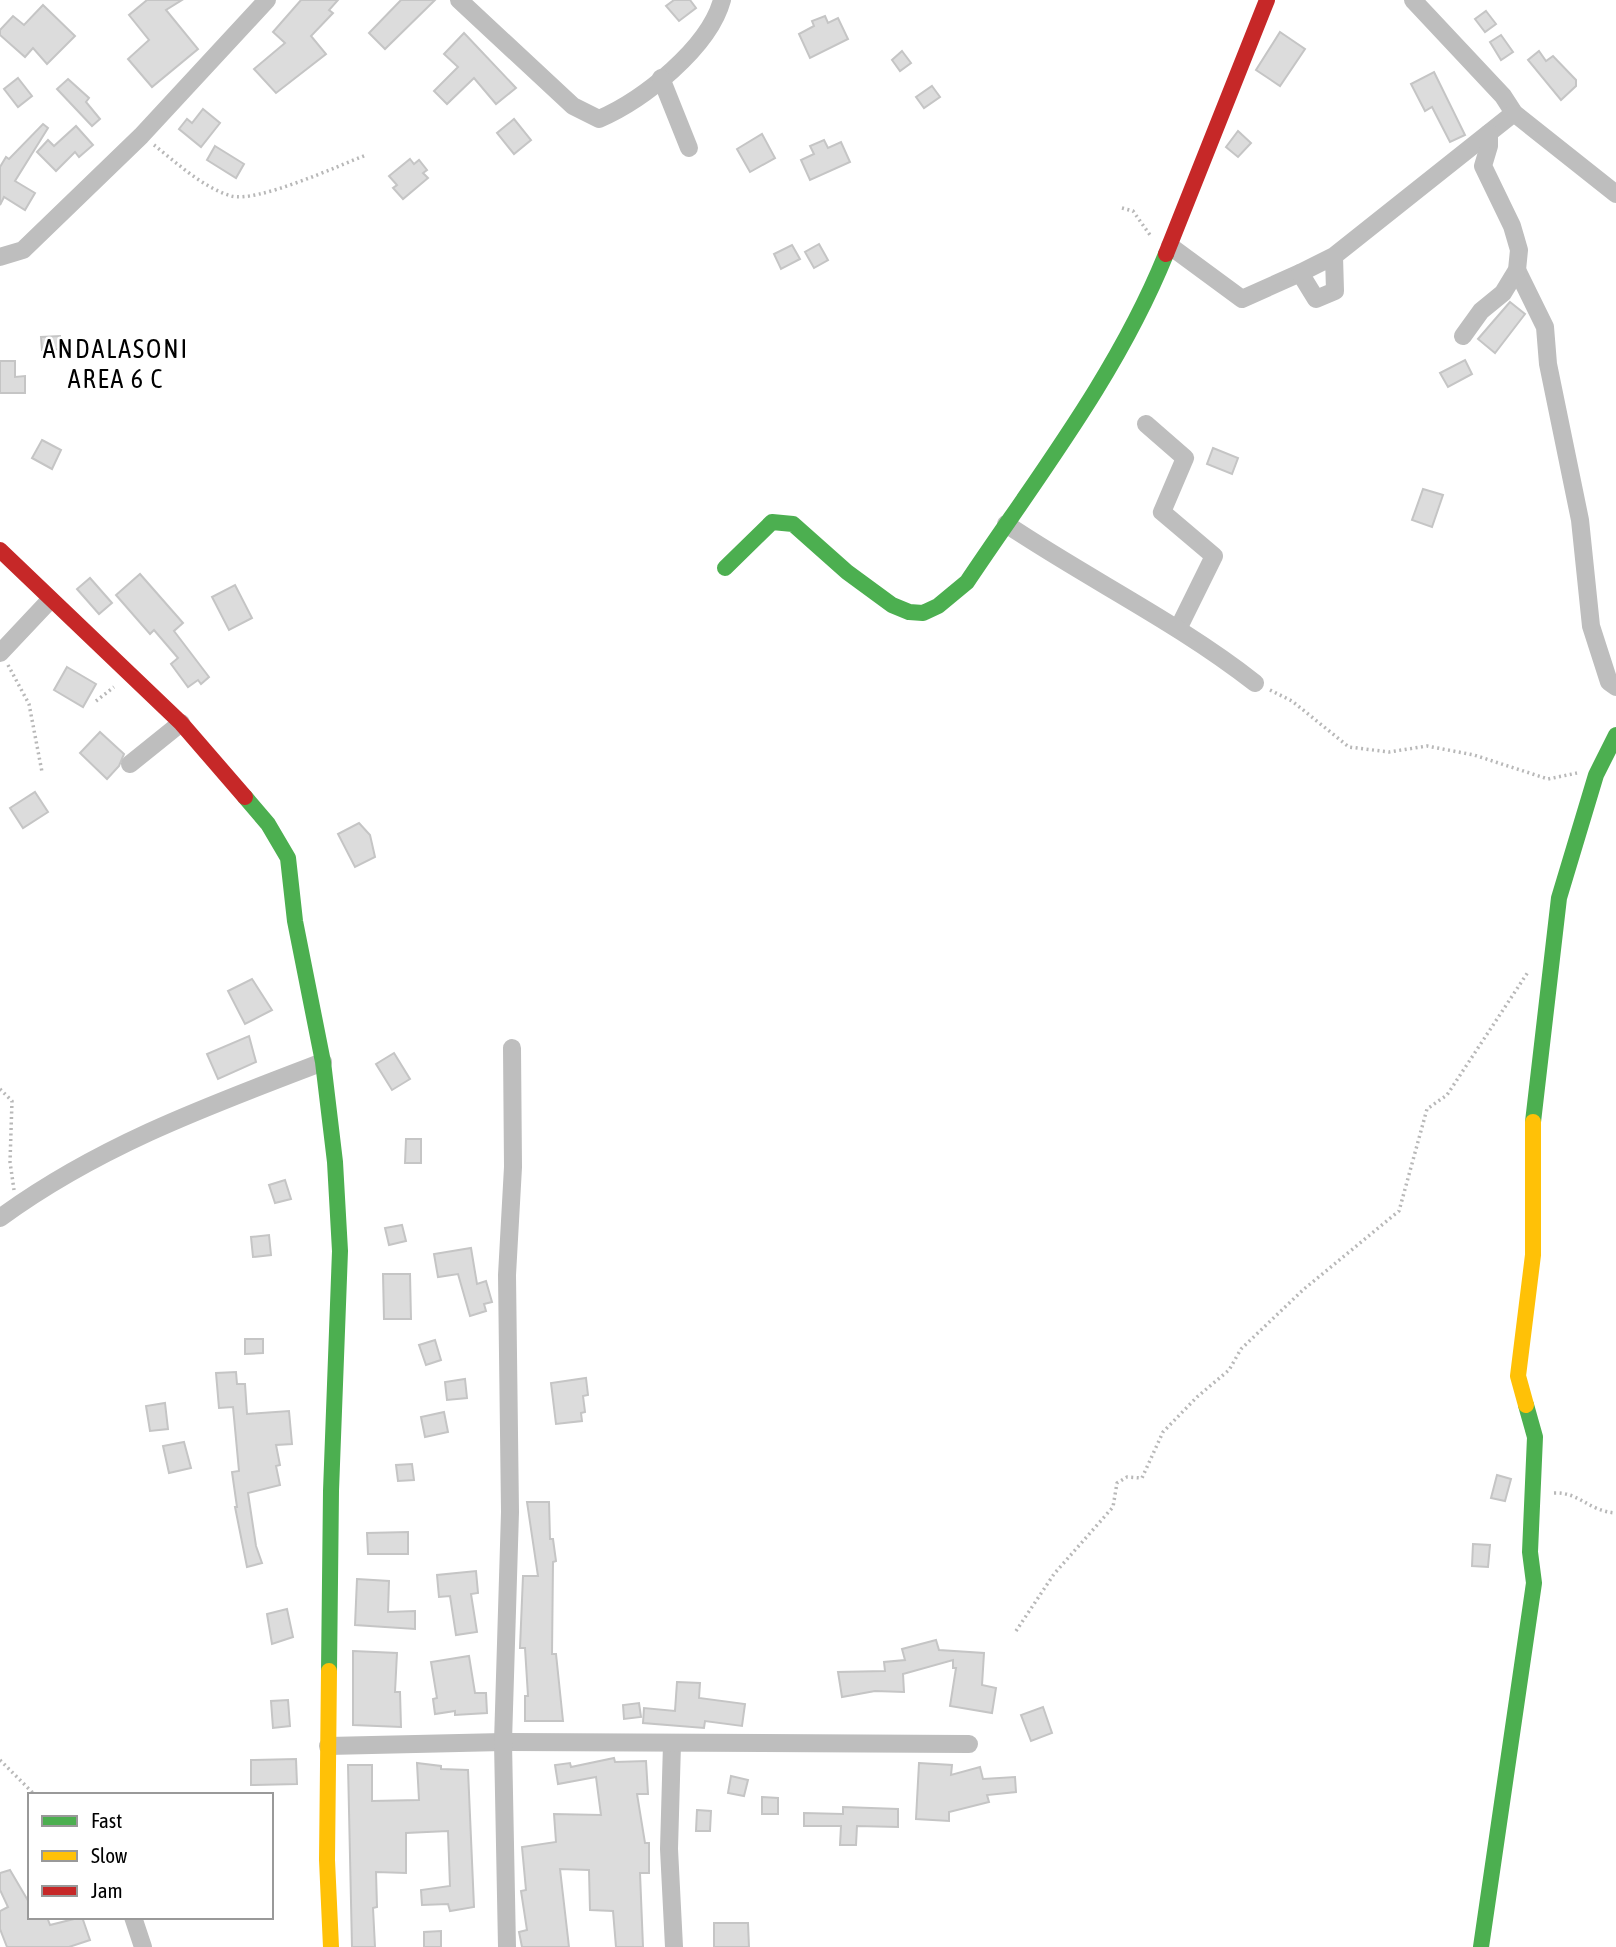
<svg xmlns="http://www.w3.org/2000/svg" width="1616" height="1947" viewBox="0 0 1616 1947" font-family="'Asap Condensed',sans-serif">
  <rect width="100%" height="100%" fill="#fff"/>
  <!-- building -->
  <g fill="#dcdcdc" stroke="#c5c5c5" stroke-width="2">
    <path d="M147,0H182L166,10L198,49L152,87L128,59L149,40L129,15Z"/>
    <path d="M301,0H338L329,10L333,13L311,36L326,54L276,93L254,69L285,43L273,32Z"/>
    <path d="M401,0H435L385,49L369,33Z"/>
    <path d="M674,0H690L696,8L679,21L666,6Z"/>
    <path d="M43,5L75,36L47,64L33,48L25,57L0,35V30L13,16L24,25Z"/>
    <path d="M1486,11L1496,24L1485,32L1475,19Z"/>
    <path d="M825,16L828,23L838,18L848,39L810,58L799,34L814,26L812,21Z"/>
    <path d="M1280,32L1305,49L1280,86L1256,70Z"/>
    <path d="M464,33L516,88L496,104L474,78L447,104L434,91L458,67L444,54Z"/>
    <path d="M1501,35L1513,52L1501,60L1490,42Z"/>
    <path d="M902,51L911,63L900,71L892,60Z"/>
    <path d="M1539,51L1546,61L1553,56L1576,80V86L1561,100L1528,60Z"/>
    <path d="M1434,72L1465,135L1450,142L1432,107L1425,111L1411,84Z"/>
    <path d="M18,78L32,96L18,107L4,89Z"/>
    <path d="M68,79L89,98L86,102L100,119L92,126L57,89Z"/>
    <path d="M932,86L940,97L924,108L916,97Z"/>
    <path d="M203,109L220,123L201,147L179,129L187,119L192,123Z"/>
    <path d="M514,119L531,140L514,154L497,133Z"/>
    <path d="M43,124L48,128L15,181L35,193L25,210L4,197L0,205V167L6,157L9,159Z"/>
    <path d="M76,126L93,145L79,157L75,152L56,171L37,152L48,140L54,146Z"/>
    <path d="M1238,131L1251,143L1238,157L1226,147Z"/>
    <path d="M762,134L775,158L750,172L737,149Z"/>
    <path d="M824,140L828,148L841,142L850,162L810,180L801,160L814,154L810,146Z"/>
    <path d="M215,146L244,164L236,178L207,160Z"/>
    <path d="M410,159L414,164L419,160L427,170L423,173L428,178L403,199L393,188L397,185L389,176Z"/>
    <path d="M819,244L828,260L814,268L805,252Z"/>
    <path d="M792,245L800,259L781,269L774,254Z"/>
    <path d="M1510,302L1525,314L1495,353L1478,339Z"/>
    <path d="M60,336L61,349L42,350L41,337Z"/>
    <path d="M1465,360L1472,374L1448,387L1440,373Z"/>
    <path d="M0,361H15V377L25,376V393H0Z"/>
    <path d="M42,440L61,450L52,469L32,458Z"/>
    <path d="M1213,448L1238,458L1232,474L1207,464Z"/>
    <path d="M1423,489L1443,495L1432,527L1412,520Z"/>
    <path d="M140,574L183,623L174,631L209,677L201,684L198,680L188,687L171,664L178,658L154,630L150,634L116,595Z"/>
    <path d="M90,578L112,603L99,614L77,589Z"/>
    <path d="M235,585L252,618L229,630L212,597Z"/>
    <path d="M67,667L96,684L83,707L54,690Z"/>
    <path d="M100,732L124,754L119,766L107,779L80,753Z"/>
    <path d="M35,792L48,812L23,828L10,808Z"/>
    <path d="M359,823L370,835L375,857L355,867L338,834Z"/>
    <path d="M252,979L272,1010L245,1024L228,991Z"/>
    <path d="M249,1036L256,1062L218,1079L207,1054Z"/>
    <path d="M394,1053L410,1079L392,1090L376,1064Z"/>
    <path d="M406,1139H421V1163H405Z"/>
    <path d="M285,1180L291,1199L275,1203L269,1185Z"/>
    <path d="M402,1225L406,1241L389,1245L385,1228Z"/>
    <path d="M269,1235L271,1255L253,1257L251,1237Z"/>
    <path d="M471,1248L477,1284L486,1281L492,1302L484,1304L486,1311L470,1316L458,1274L438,1277L434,1254Z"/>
    <path d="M383,1274H410L411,1319H384Z"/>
    <path d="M245,1339H263V1353L245,1354Z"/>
    <path d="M435,1340L441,1360L426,1365L419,1345Z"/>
    <path d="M236,1372L237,1384H245L247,1414L289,1411L292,1444L276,1445L280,1465L276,1466L280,1485L248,1493L256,1546L262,1563L247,1567L235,1507H237L232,1472L239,1471L233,1407L219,1408L216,1373Z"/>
    <path d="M586,1378L588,1395L583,1396L585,1412L581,1413L582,1421L556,1424L551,1383Z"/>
    <path d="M465,1379L467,1398L447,1400L445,1382Z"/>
    <path d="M165,1403L168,1429L150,1431L146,1406Z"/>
    <path d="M444,1412L448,1432L425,1437L421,1417Z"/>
    <path d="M184,1442L191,1468L169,1473L163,1446Z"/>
    <path d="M412,1464L414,1480L398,1481L396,1465Z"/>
    <path d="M1497,1475L1511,1479L1505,1501L1491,1498Z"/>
    <path d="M527,1502H549L550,1539H553L556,1561L553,1562L552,1654H556L563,1721H525V1696H528L525,1648H520L523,1576H538Z"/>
    <path d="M408,1532V1554H368L367,1533Z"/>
    <path d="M1473,1544L1490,1545L1488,1567L1472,1566Z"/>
    <path d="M476,1571L478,1593L471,1594L477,1632L456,1635L450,1596L439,1597L437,1575Z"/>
    <path d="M357,1579L389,1581L388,1612L415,1611V1629L355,1625Z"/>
    <path d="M287,1609L293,1637L272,1644L267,1614Z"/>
    <path d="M936,1640L939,1650L984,1653L982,1685L996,1688L992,1713L950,1706L956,1668H953V1660L903,1674L904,1692L875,1691L842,1697L838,1672L885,1671L884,1662L905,1660L902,1649Z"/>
    <path d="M353,1651L397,1653L395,1692H400L401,1727L353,1725Z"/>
    <path d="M469,1656L475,1693H486L487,1713L455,1715V1711L435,1714L433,1699L437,1698L431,1662Z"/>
    <path d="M677,1682L700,1683L699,1698L745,1704L742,1726L705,1721L704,1728L643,1723L644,1708L675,1711Z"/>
    <path d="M288,1700L290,1726L273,1728L271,1701Z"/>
    <path d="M639,1703L641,1717L624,1719L623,1705Z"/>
    <path d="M1043,1707L1052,1733L1031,1741L1021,1715Z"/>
    <path d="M614,1758L615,1762L646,1761L648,1794H637L645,1843H649V1873H640L643,1947H616L613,1911L590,1910L589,1870L560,1869L569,1947H522L519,1932L527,1930L521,1891L526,1890L522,1847L556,1842L554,1814L601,1815L596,1777L558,1784L555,1765L570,1763L571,1767Z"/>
    <path d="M296,1759L297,1784L251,1785V1760Z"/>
    <path d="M417,1763L441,1766V1769L468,1770L474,1907L450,1911L448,1904L422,1905L421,1890L450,1886L448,1831L406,1833V1873L376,1872L377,1907L373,1908L375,1947H352L348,1765H372V1801L419,1800Z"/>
    <path d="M919,1763L952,1765L951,1775L980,1767L983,1779L1015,1777L1016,1792L987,1795L989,1802L949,1812V1821L916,1819Z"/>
    <path d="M731,1776L748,1780L744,1796L728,1793Z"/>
    <path d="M762,1797L778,1798V1814H762Z"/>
    <path d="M843,1807L898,1809V1827L857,1826L856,1845H840L841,1826H804V1813L843,1814Z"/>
    <path d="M697,1810L711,1811L710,1831H696Z"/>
    <path d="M10,1870L30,1904V1917H47L50,1925L82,1917L90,1940L69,1947H7L0,1929V1911L8,1907L0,1890V1873Z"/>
    <path d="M714,1923H748L749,1947H714Z"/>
    <path d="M441,1931V1947H424V1932Z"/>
  </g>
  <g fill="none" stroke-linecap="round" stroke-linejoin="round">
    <!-- path -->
    <g stroke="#b8b8b8" stroke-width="3.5" stroke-dasharray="2 3.5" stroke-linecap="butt">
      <path d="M154,145C177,163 202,187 231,196C257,203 338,166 366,155"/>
      <path d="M1122,208L1133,211L1150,235"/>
      <path d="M8,665L29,704L42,772"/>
      <path d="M1270,690L1292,701L1349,747L1389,752L1427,746L1474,755L1548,779L1577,773"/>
      <path d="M96,701L114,687"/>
      <path d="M0,1089L12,1101L10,1162L14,1190"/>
      <path d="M1554,1493C1580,1492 1588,1511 1616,1513"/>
      <path d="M1016,1631L1054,1574L1113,1507L1117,1483L1127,1477L1142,1478L1163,1432L1197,1397L1229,1370L1241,1349L1304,1289L1399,1211L1427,1109L1447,1095L1528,972"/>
      <path d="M0,1760L35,1795"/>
    </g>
    <!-- street -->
    <g stroke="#bebebe" stroke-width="18">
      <path d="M459,0L573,106L599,119C643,100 709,48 722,0"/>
      <path d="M1413,0L1503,96L1514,113L1616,194"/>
      <path d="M661,78L689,148"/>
      <path d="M1170,246L1242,299L1300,273"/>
      <path d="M1334,256L1300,273L1316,299L1335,291L1334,256L1514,113"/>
      <path d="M0,257L23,250L141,136L267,0"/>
      <path d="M1517,270L1545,327L1548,364L1580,520L1591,626L1609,682L1616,687"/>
      <path d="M1463,336L1481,311L1503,293L1517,270L1519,250L1512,226L1483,166L1489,146V133"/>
      <path d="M1146,424L1185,458L1162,512L1214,556L1178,629"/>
      <path d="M1006,524C1088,579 1177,622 1255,683"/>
      <path d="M0,653L50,600"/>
      <path d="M130,764L181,723"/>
      <path d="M0,1218C98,1146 210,1105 323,1062"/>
      <path d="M672,1744L669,1849L674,1947"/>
      <path d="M328,1746L503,1742L969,1744"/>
      <path d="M133,1917L143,1947"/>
      <path d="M507,1947L503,1742L510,1512L507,1275L513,1167L512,1048"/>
    </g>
    <!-- fast -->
    <g stroke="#4caf50" stroke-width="16">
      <path d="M725,568L772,522L793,524L847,572L892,605L909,612L923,613L938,606L967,582C1038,476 1118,373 1166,254"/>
      <path d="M245,797L268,824L288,858L295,921L323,1062L335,1162L340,1251L331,1491L329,1671"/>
      <path d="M1533,1122L1559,898L1596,775L1616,735"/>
      <path d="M1481,1947L1534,1583L1530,1552L1535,1437L1526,1405"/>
    </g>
    <!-- slow -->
    <g stroke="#ffc107" stroke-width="16">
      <path d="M1526,1405L1518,1376L1533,1255V1122"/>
      <path d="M329,1671L327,1860L331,1947"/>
    </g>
    <!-- jam -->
    <g stroke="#c62828" stroke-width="16">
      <path d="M1166,254L1267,0"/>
      <path d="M0,550L181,723L245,797"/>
    </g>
  </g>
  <g text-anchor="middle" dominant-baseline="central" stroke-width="5" stroke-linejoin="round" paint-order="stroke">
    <!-- quarter labels -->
    <g font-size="26" letter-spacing="2" fill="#000" stroke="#fff">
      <text x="116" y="349">ANDALASONI<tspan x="116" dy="30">AREA 6 C</tspan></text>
    </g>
  </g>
  <!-- legend -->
  <rect x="28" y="1793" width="245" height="126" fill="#ffffff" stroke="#999999" stroke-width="2"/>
  <rect x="42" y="1816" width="35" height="10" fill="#4caf50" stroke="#999999" stroke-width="2"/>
  <text x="91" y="1828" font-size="21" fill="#000000">Fast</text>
  <rect x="42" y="1851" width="35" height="10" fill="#ffc107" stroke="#999999" stroke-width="2"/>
  <text x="91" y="1863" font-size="21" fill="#000000">Slow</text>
  <rect x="42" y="1886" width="35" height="10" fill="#c62828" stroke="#999999" stroke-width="2"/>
  <text x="91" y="1898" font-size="21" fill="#000000">Jam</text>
</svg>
